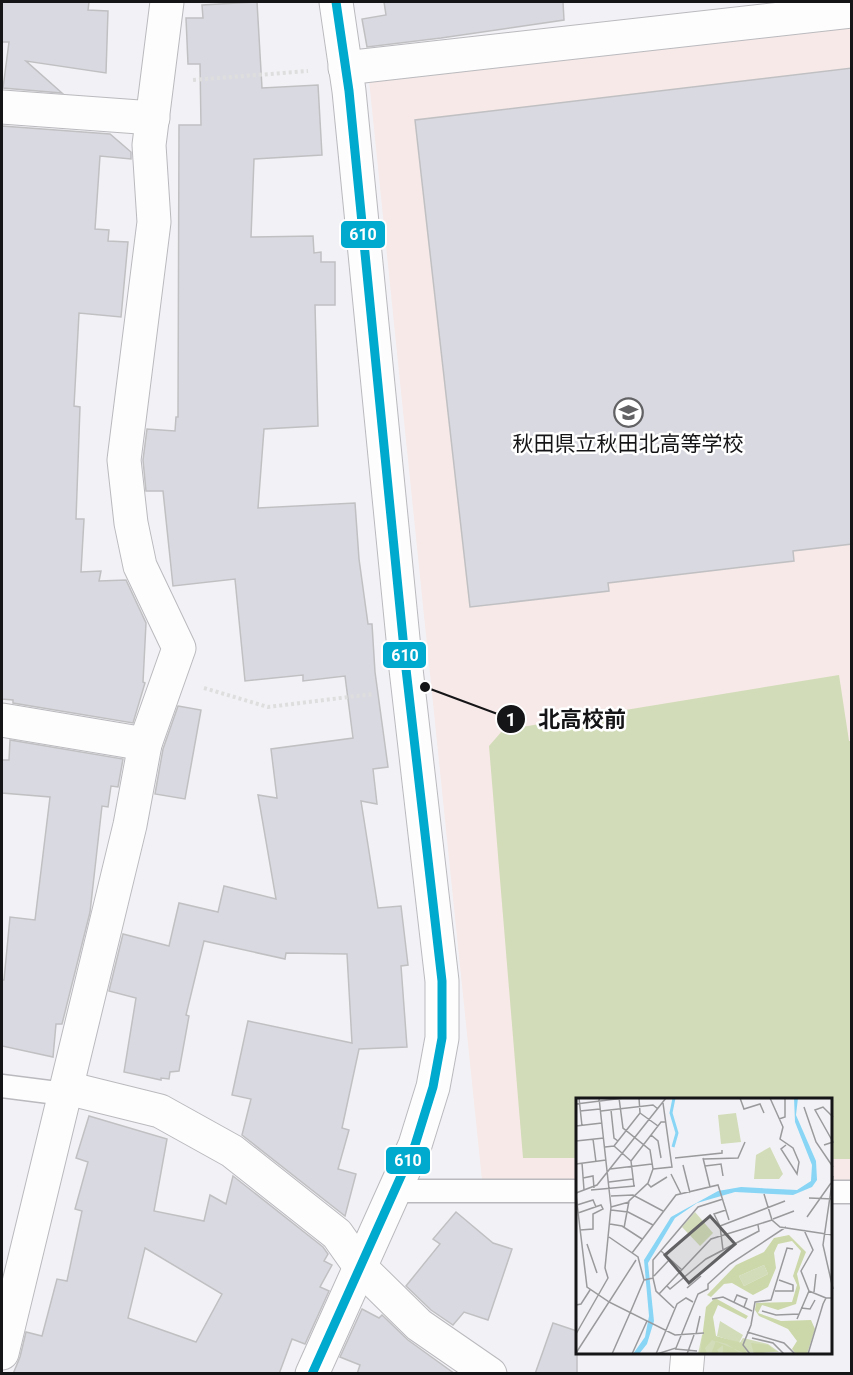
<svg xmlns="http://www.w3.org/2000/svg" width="853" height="1375" viewBox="0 0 853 1375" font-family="Roboto,'Noto Sans JP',sans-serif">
  <rect width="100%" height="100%" fill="#f2f2f6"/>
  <!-- education -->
  <path fill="#f7e9e7" d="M851,24V1181H831L830,1099H577V1180H482L369,80Z"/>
  <!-- green -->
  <path fill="#d2dcb8" d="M839,675L849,741H852L851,1159H831L830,1099H577V1158H523L489,746L503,730Z"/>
  <!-- building -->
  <g fill="#d9d9e1" stroke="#c0c0c3" stroke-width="1.5" fill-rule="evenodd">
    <path d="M2,2H89L88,10L108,11L106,73L26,61L62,93L3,88L9,42H2Z"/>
    <path d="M257,2L262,88L318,85L322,155L254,159L251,237L313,236L314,253L321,252V262H335V305H315L318,426L264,429L258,508L355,503L359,559L368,624H372L375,672L388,767L373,769L377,804L361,801L378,908L401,906L408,965L401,966L407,1047L359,1049L342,1128L349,1130L338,1169L356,1174L345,1216L242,1135L251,1099L232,1095L248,1021L352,1043L347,954L286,953L285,959L204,941L186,1015L189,1016L179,1071L170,1072L169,1079L161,1078V1080L124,1072L136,998L109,991L123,934L169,946L179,903L218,912L224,886L276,899L258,795L277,798L271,749L353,738L345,676L303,681V675L245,681L235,579L173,586L163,491H146L143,460L147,429L175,431L176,417H178L179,125H201L200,64H188L186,18H203L202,5Z"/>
    <path d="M384,2H563L564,20L441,38L367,47L362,19L386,15Z"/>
    <path d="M852,68V544L793,551L794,561L608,583L609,591L470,607L415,120Z"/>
    <path d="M2,126L110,134L131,152V159L100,156L95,229L109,230L108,241L128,242L121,317L79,313L74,406L80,407L76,519H84L81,572L101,571L99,581L126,580L146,623L143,682L145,683L133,723L13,703V700L2,699Z"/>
    <path d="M178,706L201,710L185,799L155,794L163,749Z"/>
    <path d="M10,740L123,759L118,787L111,786L108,807L102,806L90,912L62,1024H56L53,1057L2,1046V980H4L10,917L35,920L50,797L2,793V760H9Z"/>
    <path d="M89,1116L167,1139L154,1211L204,1221L210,1195L226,1204L233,1176L323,1247L328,1254L324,1261L332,1265L320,1287L329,1291L305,1344L292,1339L279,1374H13L20,1357L26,1332L42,1336L57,1279L67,1281L82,1211L75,1209L88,1162L76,1158ZM145,1248L222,1294L196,1342L128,1318Z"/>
    <path d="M456,1212L493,1243L512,1249L488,1320L464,1312L453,1325L431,1310L406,1286L440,1244L433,1239Z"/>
    <path d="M362,1309L379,1318L382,1315L408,1340L455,1374H357L360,1365L340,1357Z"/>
    <path d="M553,1323L577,1331V1374H535Z"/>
  </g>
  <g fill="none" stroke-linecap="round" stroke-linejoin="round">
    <defs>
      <g id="lane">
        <path d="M2,1086L65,1094"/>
        <path d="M393,1191H577"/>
        <path d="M830,1192H852"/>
      </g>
      <g id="street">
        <path d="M345,68L852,11"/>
        <path d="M2,107L153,118"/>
        <path d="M2,720L145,744"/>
        <path d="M67,1088L160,1111L232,1151L337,1234L361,1268L419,1325L490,1374"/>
        <path d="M2,1353L130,825L145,744L179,648L140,566L131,523L124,460L154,222L149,145L167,2"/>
        <path d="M312,1374L415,1145L433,1087L442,1038V981L406,669L349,91L336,2"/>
        <path d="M686,1374L688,1352"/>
      </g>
    </defs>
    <!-- lane casing -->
    <use href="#lane" stroke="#bababe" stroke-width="25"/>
    <!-- street casing -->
    <use href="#street" stroke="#bababe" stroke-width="35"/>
    <!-- path -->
    <g stroke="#dedede" stroke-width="4" stroke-dasharray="3 3" stroke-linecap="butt">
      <path d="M193,80L308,71"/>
      <path d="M204,688L268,707L373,694"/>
    </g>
    <!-- lane -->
    <use href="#lane" stroke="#fdfdfe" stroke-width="22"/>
    <!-- street -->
    <use href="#street" stroke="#fdfdfe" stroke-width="33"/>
    <defs>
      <path id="bus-1" d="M312,1374L415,1145L433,1087L442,1038V981L406,669L349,91L336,2"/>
    </defs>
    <!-- bus-1 casing -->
    <use href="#bus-1" stroke="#fff" stroke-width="14"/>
    <!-- bus-1 -->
    <use href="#bus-1" stroke="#00a9ce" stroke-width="9"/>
  </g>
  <!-- icons -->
  <defs>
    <symbol id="school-ring" viewBox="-11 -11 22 22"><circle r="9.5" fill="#fff" stroke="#626265" stroke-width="1.5"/><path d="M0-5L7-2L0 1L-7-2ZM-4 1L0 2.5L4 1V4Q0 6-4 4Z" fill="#626265"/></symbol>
  </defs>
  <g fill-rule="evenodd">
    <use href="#school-ring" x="612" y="396" width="33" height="33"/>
  </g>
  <g text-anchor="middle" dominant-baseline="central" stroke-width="5" stroke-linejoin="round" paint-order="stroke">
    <!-- poi labels -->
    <g font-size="21" fill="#151517" stroke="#fff">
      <text x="628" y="444">秋田県立秋田北高等学校</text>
    </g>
  </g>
  <!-- overview -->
  <g transform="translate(576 1098)">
    <rect width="256" height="256" fill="#f2f2f6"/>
    <path d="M160,15L165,44L145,46L142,17ZM194,49L207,76L203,81H178L180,57ZM119,114L137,135L124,148L106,129ZM188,167L192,176L168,188L163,178ZM144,223L167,237L163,245L141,238ZM126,237L163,246L167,240L192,246L203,254L122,256Z" fill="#d2dcb8"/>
    <path d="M213,137L230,154L221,176L224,190L220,206L202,212L186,207L182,215L205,223L235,222L239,231L231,256H220L216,251L221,243L212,231L183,218L179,212L180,205L216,204L221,187L217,178L225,153L216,143L202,146L198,155L200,170L192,189L177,197L156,185L148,186L135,199L131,197L160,167L188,154L198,140ZM188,167L192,176L168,188L163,178ZM139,200L172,218L170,221L142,207L137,219L140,238L166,245L171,256L136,242L129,250L131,256H124L130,209ZM140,243L151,246L165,256H147V247L141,252L144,256H135ZM175,245L192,247L200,253L178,256Z" fill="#ccd8a9" fill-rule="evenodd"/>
    <path d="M218,0H222L220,17L240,63L241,82L236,89L217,97L159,94L121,105L99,120L72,165L78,223L71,246L63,256H57L69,239L73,218L68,162L95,119L142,93L165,89L221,92L235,83L236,67L219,24Z" fill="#88d5f5"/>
    <path fill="none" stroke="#88d5f5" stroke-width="3" d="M97,49L101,35L95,15L98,0"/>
    <path fill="none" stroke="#9a9a9d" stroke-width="1.5" d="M3,0L6,28M43,0L47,30L74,52L77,71L72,85L53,103L48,130M164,0L168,11L184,6L188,15M194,0L207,29L204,41L217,50L223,64L221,76L205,51L210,47M0,6L48,0M228,9L240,44L257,69M35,12L38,40L42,43M4,13L24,11M25,13L77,7L82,11M64,15L82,28M203,21L209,19V0M0,28L26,25M75,37L82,43L85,60M17,41L20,64M0,43L28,40M248,47L257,44L239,12L247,9L257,19M38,48L64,15L63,0M29,49L38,48L55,63L58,88M99,60L146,55V52M127,60L134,89M128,61L162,60L169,44M55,63L85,24H90M6,65L8,92M0,66L30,62M107,67L114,95M129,68L145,66L147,78M34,71L76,66M77,71L96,69L87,5M95,76L105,96M257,78L247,147L257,191M7,80L17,78L18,90M33,84L57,81M72,86L75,89L91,79M15,92L59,88M0,95L21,87L90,0M188,96L196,122L204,129L257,137M0,97L11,189L33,204L0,255M35,98L57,97L87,113M233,100L257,101M1,107L17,102L20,109M35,109L53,104M35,112L52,114L77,127M2,115L25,107L27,111L17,116V131L4,132M231,119L255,85M197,121L218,113M34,126L46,128L66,141M144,128L138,116L150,112M228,132L237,152L225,173L233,193M33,139L62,159L68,182L77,180L80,193L98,210M11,146L21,175M147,152L144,128L209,103M85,153L106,172M56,155L100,97L142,87L153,122M60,162L33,204L99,237L128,235M78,178L94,161M77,180V162L122,109L147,101M91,188L94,191L130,161L183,133L182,127M111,190L125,178M199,193H217V187L203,182M238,194L240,176M83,196L135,141L196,122M136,201L147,199L176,213M158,204L161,197L171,201L168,209M0,207L5,206L14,192M225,210L234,211L239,202M186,213L200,217L223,216M54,215L68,182M221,221L233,193L250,200M171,234L208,245L219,256M0,236L32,180L29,170L35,109L23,0M120,236L124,218M176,240L197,245L208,256M99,251L121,253M36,256L54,215M56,256L71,223M80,256L101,206L110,200L117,204M81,256L100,250L122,196L132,191V186L154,166L210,129M111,256L118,237M174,256L167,247L175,227L179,204L195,202L211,150L217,151M232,256L247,206L250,200H257"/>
    <path fill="#626265" fill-opacity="0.15" stroke="#626265" stroke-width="3" d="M134,118L159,146L113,185L89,157Z"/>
    <rect width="256" height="256" fill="none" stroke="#151517" stroke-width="3"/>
  </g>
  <!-- callouts -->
  <path fill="none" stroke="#151517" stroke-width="2" d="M425 687L511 719"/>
  <g fill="#151517" stroke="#fff" stroke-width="2">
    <circle cx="425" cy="687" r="6"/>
    <circle cx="511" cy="719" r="15"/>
  </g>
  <g font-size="18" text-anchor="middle" font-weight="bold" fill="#fff">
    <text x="511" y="726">1</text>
  </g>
  <g font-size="22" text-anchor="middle" font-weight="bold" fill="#151517" stroke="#fff" stroke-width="5" stroke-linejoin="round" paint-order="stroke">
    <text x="582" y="727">北高校前</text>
  </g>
  <g stroke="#fff" stroke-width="2">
    <rect x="340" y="220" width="46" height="29" rx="6" fill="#00a9ce"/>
    <rect x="382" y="641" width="45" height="28" rx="6" fill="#00a9ce"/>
    <rect x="385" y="1146" width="46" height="29" rx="6" fill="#00a9ce"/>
  </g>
  <g font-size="16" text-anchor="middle" font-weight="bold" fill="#fff">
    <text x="363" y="240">610</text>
    <text x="405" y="661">610</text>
    <text x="408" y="1166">610</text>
  </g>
  <!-- border -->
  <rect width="853" height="1375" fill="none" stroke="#151517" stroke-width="6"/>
</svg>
